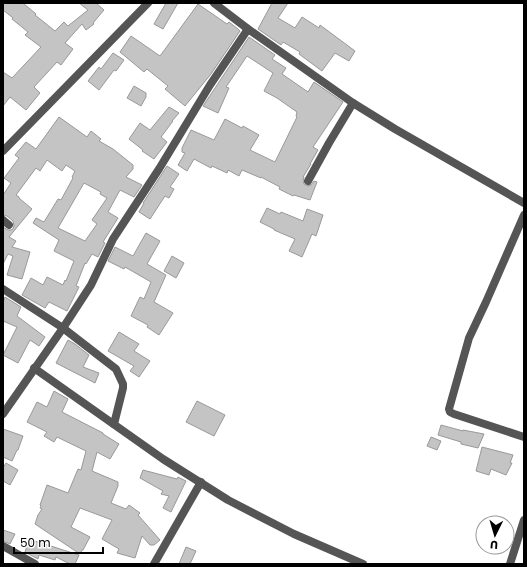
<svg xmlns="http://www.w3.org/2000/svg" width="527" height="567" viewBox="0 0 527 567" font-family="Poppins,sans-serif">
  <rect width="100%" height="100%" fill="#fff"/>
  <!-- building -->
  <g fill="#c4c4c4" stroke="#999" fill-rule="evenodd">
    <path d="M3,3H23L36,14L35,15L55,31L64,22L68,26L88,10L79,3H96L104,10L93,23L94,24L86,30L82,24L65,43L73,49L61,65L57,62L34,87L40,93L26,110L10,97L3,106V72L12,78L41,47L25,35L28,32L12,19L13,18L3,10Z"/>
    <path d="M166,3H178L163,29L154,24Z"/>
    <path d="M272,3H288L278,18L295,28L302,17L319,28L320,25L355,51L349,61L335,53L322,71L299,54L300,52L283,42L281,45L258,29Z"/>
    <path d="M198,4L227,24L229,22L238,29L240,31L211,74L185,106L165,89L168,86L147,69L144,72L120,52L131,36L160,56Z"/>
    <path d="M249,37L275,55L272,59L286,68L282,74L308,92L314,82L343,102L313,147L318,150L310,164H311L303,177H304L303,181L304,184L308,186L311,185L314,181L317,182L310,200L294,195L293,196L279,189L280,187L261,177V178L242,170L239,176L228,170L227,173L212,166L211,168L194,159L187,171L178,165L185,153L182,152V148L191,130L214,140L225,119L242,128L243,126L259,135L250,150L275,162L297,117L296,116L297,112L277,98L264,91L273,73L247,56L226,87L229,88L218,113L203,106Z"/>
    <path d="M113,53L124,60L116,71L114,70L99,90L88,81L99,67L101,69Z"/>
    <path d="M134,86L146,93V97L141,106L127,98Z"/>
    <path d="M169,107L179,113L172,121H173L161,137L167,142L154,159L142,151L143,150L129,139L140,123L150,130Z"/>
    <path d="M59,117L87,137L91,131L101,139L99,141L113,149L133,165V169L126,177L142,185L134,197L120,190L108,212L118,218L103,242L105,243L98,257L92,254L86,264L85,263L76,286L79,287L67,311L49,302L45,308L22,295L31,278L43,285L47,277L63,285L65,280L66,281L74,261L54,251L59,240L33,223L36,218L44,222L58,199L61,200L73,178L72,177L75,171L66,165L62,171L47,160L40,171L36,168L16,195L19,197V198L32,209L9,237L16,241L12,247L30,252L22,279L7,275L13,256L8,254L3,264V227L8,230H11L13,229L14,226L13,221L7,216L3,215V195L11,183L4,178L19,158L15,155L26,142L36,149ZM84,183L101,192L100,194L107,198L92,220L97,224L85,241L58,228Z"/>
    <path d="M167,166L179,174L170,187L174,189L169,198L165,196L150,219L139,212L144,203H143Z"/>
    <path d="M267,208L280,214L281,212L303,221L307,209L323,215L316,236L312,234L302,257L289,251L295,239L274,230V229L260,222Z"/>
    <path d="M146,233L160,241L147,264L166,275L154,302L173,313L159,335L147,327L148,325L131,316L140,297L144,299L151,282L125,267L124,269L108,261L115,247L133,256Z"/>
    <path d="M172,256L184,263L176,278L164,271Z"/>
    <path d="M5,297L21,307L17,316L45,337L39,346L30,340L18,363L3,355L17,327L3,321V303Z"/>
    <path d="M119,332L139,344L134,351L150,361L139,377L130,371L134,366L108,351Z"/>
    <path d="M68,340L75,344L89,355L83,367L99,373L95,383L56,363Z"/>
    <path d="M54,391L68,399L62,412L103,433V434L119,444L110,459L97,452L92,471L118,482V486L111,503L126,509L129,505L140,513L138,515L160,540L154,545H150L142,536L135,558L117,553L119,549L102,539L112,520L80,508L71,527L90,537L83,550H82L80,554L35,524L38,515L42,509L40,508L41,506L40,505L47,485L68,493L78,469L81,470L86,451L57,437L54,442L44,436L47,432L27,422L37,402L47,407Z"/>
    <path d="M197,401L225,415L214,436L186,422Z"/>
    <path d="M441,425L463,431V430L484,434L478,448L461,444V442L438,435Z"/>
    <path d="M3,429L23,436L18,450H17L12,461L3,457Z"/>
    <path d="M431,437L441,441L437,450L427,446Z"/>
    <path d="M482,447L513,455L510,463H512L506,475L491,469L489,475L476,471Z"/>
    <path d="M6,463L18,470L10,485L3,481V468Z"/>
    <path d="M143,470L177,479L178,477L186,481L171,512L163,508L169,496L161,494L163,491L140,478Z"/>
    <path d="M3,530L15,534L10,544L3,541Z"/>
    <path d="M29,539L35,541L79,555L75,564H70L56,557L55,560L39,555L38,559L25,552Z"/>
    <path d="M186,547L196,551L190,564H179Z"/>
  </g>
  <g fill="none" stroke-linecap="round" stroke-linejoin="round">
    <!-- minor -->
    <g stroke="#555" stroke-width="8">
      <path d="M214,3L248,29L353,103L395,129L524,203"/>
      <path d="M3,151L148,3"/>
      <path d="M308,181L329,143L353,103"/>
      <path d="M524,215L486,302L469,338L449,409L450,412L454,414L524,437"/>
      <path d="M3,220L9,225"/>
      <path d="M3,289L63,328L116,369L123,384V388L114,424"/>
      <path d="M34,368L163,459L228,500L294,534L363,564"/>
      <path d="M3,414L63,328L91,285L113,239L159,169L210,85L248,29"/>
      <path d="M3,546L35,564"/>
      <path d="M154,564L201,482"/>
      <path d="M510,564L524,520"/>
    </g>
  </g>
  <!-- border -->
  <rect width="527" height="567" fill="none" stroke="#000000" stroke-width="8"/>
  <!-- north arrow -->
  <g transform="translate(495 535) rotate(185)"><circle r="19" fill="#ffffff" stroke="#999999"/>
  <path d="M0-3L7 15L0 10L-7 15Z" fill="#000000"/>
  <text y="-6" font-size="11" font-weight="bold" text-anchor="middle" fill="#000000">U</text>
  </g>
  <!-- scale -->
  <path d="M14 547v6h89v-6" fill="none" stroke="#000000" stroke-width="2"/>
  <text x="20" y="547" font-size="12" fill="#000000" stroke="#ffffff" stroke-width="3" paint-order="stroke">50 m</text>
</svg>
